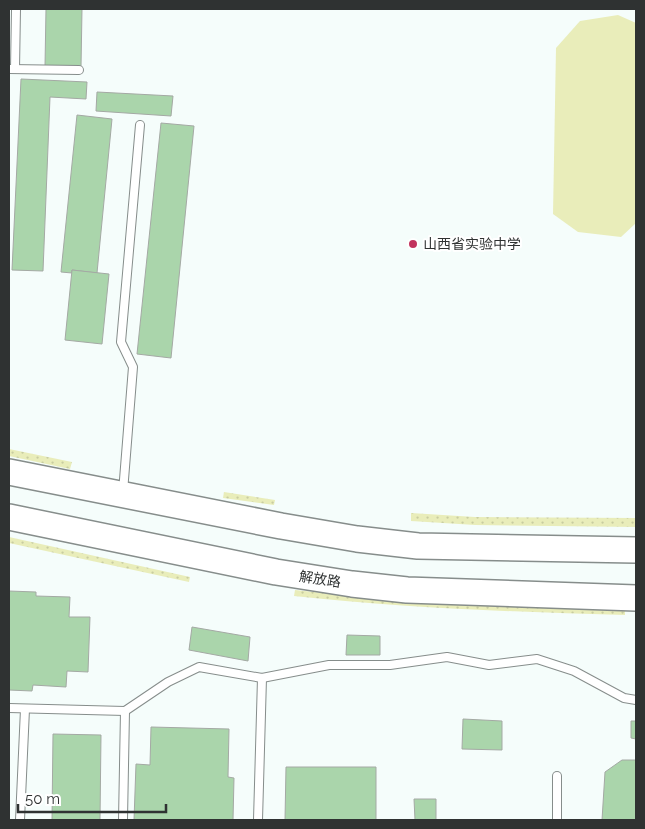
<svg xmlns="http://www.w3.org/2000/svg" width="645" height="829" viewBox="0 0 645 829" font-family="Raleway,'Noto Sans SC',sans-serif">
  <defs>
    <pattern id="grass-dots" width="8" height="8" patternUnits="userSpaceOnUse" patternTransform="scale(1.25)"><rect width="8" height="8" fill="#e9edba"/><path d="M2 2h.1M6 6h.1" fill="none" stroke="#c8cca0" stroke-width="1.8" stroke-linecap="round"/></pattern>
  </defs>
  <rect width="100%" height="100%" fill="#f5fdfb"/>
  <!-- grass -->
  <g fill="url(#grass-dots)">
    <path d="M9,449L72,462L70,469L9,456Z"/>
    <path d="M224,492L275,500L274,505L223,498Z"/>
    <path d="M411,513L475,517L636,518V527L475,525L411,521Z"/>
    <path d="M9,537L190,577L189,582L9,543Z"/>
    <path d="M295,590L362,597L625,608V615C515,612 405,608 294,596Z"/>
  </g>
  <!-- garden -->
  <path fill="#e9edba" d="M618,15L636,23V223L621,237L578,232L553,214L556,48L580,21Z"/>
  <!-- building -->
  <g fill="#aad5ab" stroke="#a4a9a4">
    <path d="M46,9H82L81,67L45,66Z"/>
    <path d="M21,79L87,82L86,99L50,97L43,271L12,270Z"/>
    <path d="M97,92L173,96L171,116L96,111Z"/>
    <path d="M77,115L112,119L97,273L72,270V273L61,272Z"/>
    <path d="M161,123L194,126L171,358L137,354Z"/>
    <path d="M72,270L109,274L102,344L65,340Z"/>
    <path d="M9,591L36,592V596L70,597L69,617H90L88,672L67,671L66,687L33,685L32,691L9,690Z"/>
    <path d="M192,627L250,637L248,661L189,650Z"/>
    <path d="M347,635L380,636V655H346Z"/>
    <path d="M463,719L502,721V750L462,749Z"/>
    <path d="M631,721H636V739L631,738Z"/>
    <path d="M151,727L229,729L228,777L234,778L233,820H134L136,764L150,765Z"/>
    <path d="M53,734L101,735L100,820H52Z"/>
    <path d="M622,760H636V820H602L605,772Z"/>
    <path d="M286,767H376V820H285Z"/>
    <path d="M414,799H436V820H415Z"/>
  </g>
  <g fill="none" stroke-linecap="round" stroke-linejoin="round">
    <defs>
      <g id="service">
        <path d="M9,69L79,70"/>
        <path d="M15,69L16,9"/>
        <path d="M123,492L133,367L121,342L140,125"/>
        <path d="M9,708L125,711L168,682L199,667L262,678L329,665H390L447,657L489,665L537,659L574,671L624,698L636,700"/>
        <path d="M557,776V820"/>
        <path d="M20,820L25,709"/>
        <path d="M123,820L125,711"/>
        <path d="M258,820L262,678"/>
      </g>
      <g id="primary">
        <path d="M9,472L281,526L357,539L418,546L636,550"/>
        <path d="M9,517L276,572L352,584L407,590L636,598"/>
      </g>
    </defs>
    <!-- service casing -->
    <use href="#service" stroke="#868d8b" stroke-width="10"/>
    <!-- primary casing -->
    <use href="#primary" stroke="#868d8b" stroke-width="28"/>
    <!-- service -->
    <use href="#service" stroke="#fff" stroke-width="8"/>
    <!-- primary -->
    <use href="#primary" stroke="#fff" stroke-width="25"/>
  </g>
  <!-- markers -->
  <circle fill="#c2335d" stroke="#fff" stroke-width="2" cx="413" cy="244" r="5"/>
  <g text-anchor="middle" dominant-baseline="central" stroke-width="4" stroke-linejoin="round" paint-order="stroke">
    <!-- poi labels -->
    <g font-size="14" fill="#2f3232" stroke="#fff" text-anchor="start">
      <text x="423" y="244">山西省实验中学</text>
    </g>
    <!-- street labels -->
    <g font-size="14" fill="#2f3232" stroke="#fff">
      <text transform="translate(320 579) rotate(9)">解放路</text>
    </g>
  </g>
  <!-- border -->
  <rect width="645" height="829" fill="none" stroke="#2f3232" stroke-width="20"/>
  <!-- scale -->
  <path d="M18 804v8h148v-8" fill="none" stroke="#2f3232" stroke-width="2.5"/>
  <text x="25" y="804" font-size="15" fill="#2f3232" stroke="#ffffff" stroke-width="4" paint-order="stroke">50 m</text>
</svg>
